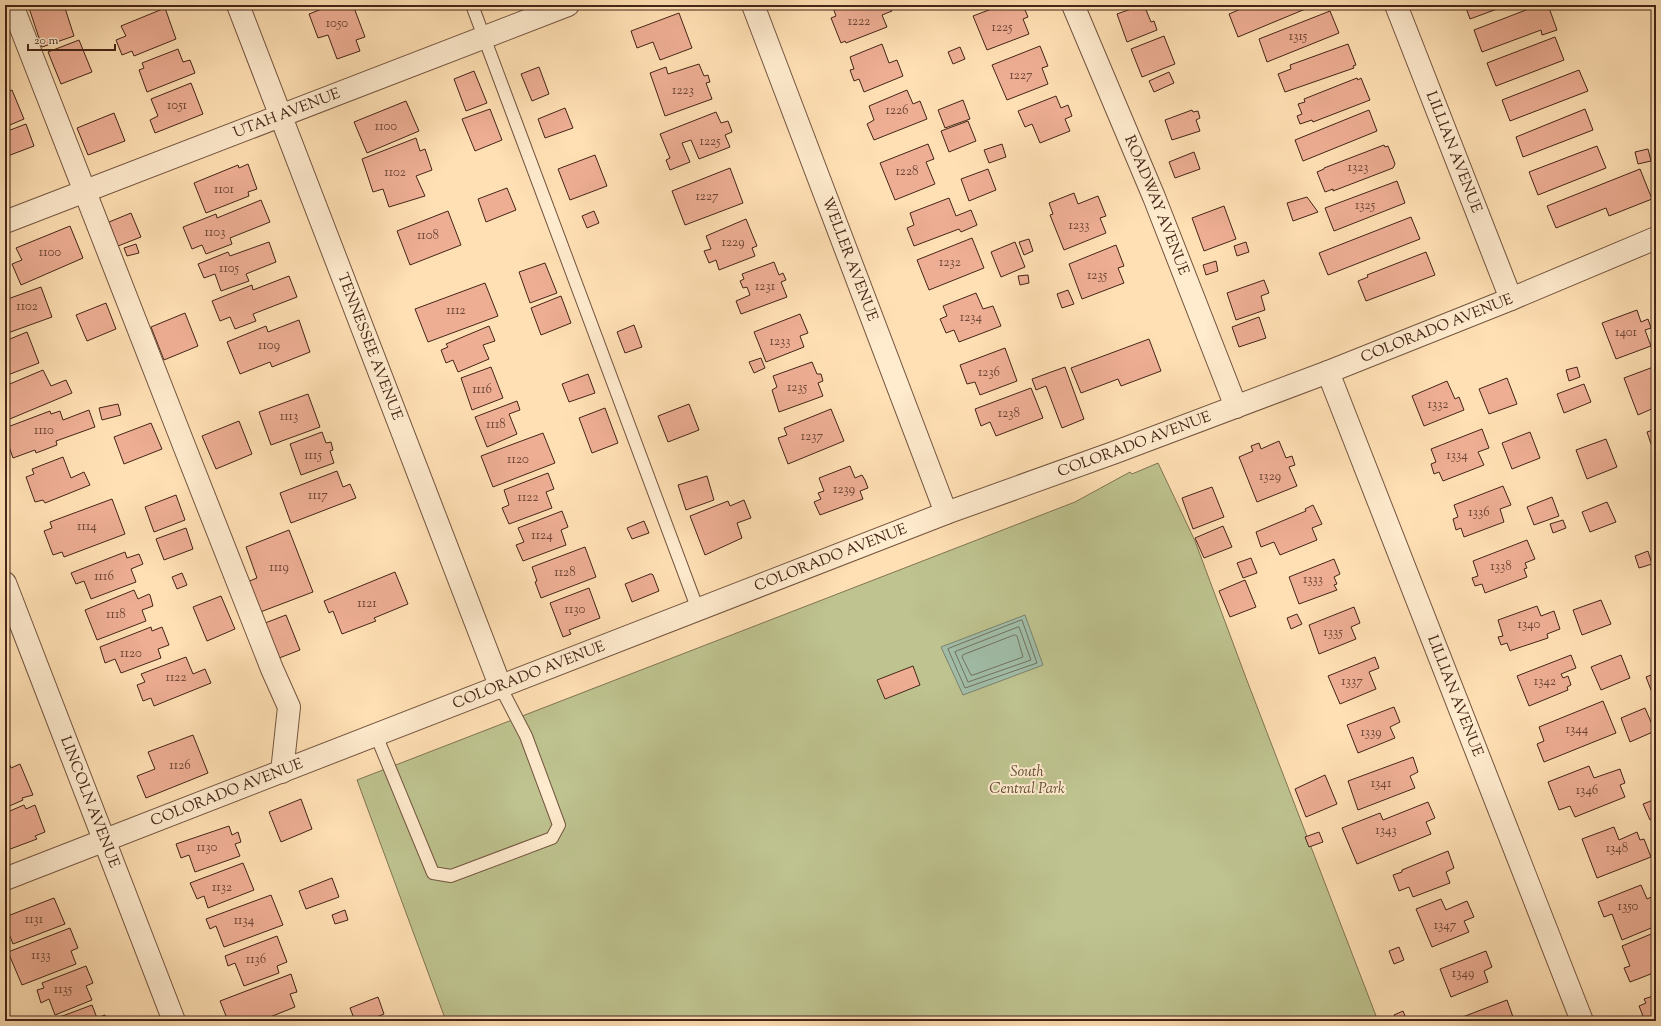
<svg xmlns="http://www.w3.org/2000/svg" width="1661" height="1026" viewBox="0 0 1661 1026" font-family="'Sorts Mill Goudy',serif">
  <rect width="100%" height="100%" fill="#ffe0b4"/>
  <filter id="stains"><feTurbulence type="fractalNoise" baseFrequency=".005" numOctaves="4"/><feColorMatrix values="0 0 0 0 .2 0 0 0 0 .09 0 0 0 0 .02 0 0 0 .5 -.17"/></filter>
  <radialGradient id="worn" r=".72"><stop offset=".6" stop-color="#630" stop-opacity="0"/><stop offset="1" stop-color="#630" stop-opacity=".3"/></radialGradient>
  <!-- green -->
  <path fill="#bec38f" stroke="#817453" d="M1158,463L1195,541L1246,678L1378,1021H446L357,780L1075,502L1130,472L1132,474Z"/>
  <!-- water -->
  <path fill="#a1bea9" stroke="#7c816f" d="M1025,615L1043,665L963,695L941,647Z"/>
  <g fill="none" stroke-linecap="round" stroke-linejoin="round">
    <!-- shore -->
    <g stroke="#727260" stroke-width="1">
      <path d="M1022,620L1037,663L965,688L948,649Z"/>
      <path d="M1019,627L1031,660L968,682L955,652Z"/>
      <path d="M1015,635L1017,636L1023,657L973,675H971L962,657L963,655Z"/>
    </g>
  </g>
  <!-- building -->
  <g fill="#eeae94" stroke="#442517">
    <path d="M28,5H64L74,36L42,47Z"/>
    <path d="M332,5H353L365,37L356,40L360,51L337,59L328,35L318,38L309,14Z"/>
    <path d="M832,5H890L892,11L882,15L887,27L846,43L845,41L841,43L831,18L836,16Z"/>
    <path d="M1002,5H1023L1028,17L1023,19L1029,34L987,50L973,16Z"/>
    <path d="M1142,5H1144L1151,22L1154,21L1157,30L1127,42L1117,14Z"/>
    <path d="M1250,5H1315L1238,37L1229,14Z"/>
    <path d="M1465,5H1508L1470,19Z"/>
    <path d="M1539,5H1548L1557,30L1542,35L1541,30L1482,52L1474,30Z"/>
    <path d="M165,8L176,39L134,56L132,51L122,55L116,40L126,36L121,26Z"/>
    <path d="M1330,11L1339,33L1267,62L1259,39Z"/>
    <path d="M679,13L692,48L660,60L653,42L637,48L631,31Z"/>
    <path d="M1164,36L1175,64L1142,77L1131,49Z"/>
    <path d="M1555,37L1564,60L1496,86L1487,63Z"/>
    <path d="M79,40L92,72L61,84L48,52Z"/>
    <path d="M882,44L889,63L897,60L903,76L864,92L859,79L854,81L850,70L854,69L850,57Z"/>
    <path d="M1348,44L1356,65L1353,66L1354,68L1285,92L1278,74L1291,69L1290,65Z"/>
    <path d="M1040,46L1048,66L1042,68L1048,84L1007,100L992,65Z"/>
    <path d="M960,47L965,59L953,64L948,52Z"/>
    <path d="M178,49L183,62L190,60L195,73L147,92L139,70L144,68L142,63Z"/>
    <path d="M699,64L704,76L708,75L710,82L706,83L712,99L665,116L650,73L666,67L668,74Z"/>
    <path d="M539,67L549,94L532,101L521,74Z"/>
    <path d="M1579,70L1588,91L1510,121L1502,100Z"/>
    <path d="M474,71L487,103L466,111L454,79Z"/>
    <path d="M1169,72L1174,83L1154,92L1149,81Z"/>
    <path d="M1357,78L1358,80L1361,78L1370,100L1313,122L1312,120L1300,124L1297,116L1302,114L1298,104L1305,102L1304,99Z"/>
    <path d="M191,83L203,114L155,133L150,120L158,116L151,99Z"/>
    <path d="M12,90L24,119L5,127V93Z"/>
    <path d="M907,90L913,104L920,101L927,119L874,140L867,124L874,120L869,106Z"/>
    <path d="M1056,96L1061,108L1068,105L1072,116L1065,119L1070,131L1040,143L1032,124L1025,127L1018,111Z"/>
    <path d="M963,100L970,119L945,128L938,110Z"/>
    <path d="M406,101L419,131L367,153L354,122Z"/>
    <path d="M565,108L573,128L545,138L538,119Z"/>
    <path d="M490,109L502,140L475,151L462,119Z"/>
    <path d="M1585,109L1593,130L1523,157L1516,137Z"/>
    <path d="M1192,110L1193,112L1198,111L1200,118L1196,120L1200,131L1172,140L1165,120Z"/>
    <path d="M1369,110L1377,131L1303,161L1295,140Z"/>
    <path d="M716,112L721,123L728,121L731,129L732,132L725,135L730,147L699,159L691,140L682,143L690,162L670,170L666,160L670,158L660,134Z"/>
    <path d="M114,113L125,141L88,155L77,128Z"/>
    <path d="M968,121L976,141L949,152L941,131Z"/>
    <path d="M26,124L34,146L5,157V132Z"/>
    <path d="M416,138L420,151L425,149L432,170L416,176L425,196L389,207L383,189L373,192L362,159Z"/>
    <path d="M928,144L934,159L926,162L935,184L895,200L880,163Z"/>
    <path d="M1002,144L1006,157L989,163L984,150Z"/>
    <path d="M1384,145L1385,147L1388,146L1394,161L1395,164L1393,168L1333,191V189L1325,192L1317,172L1324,169V168Z"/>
    <path d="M1597,146L1606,168L1538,195L1529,172Z"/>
    <path d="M1648,149L1651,161L1638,164L1635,152Z"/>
    <path d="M1194,152L1200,169L1175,178L1169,162Z"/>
    <path d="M595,155L607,186L570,200L558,169Z"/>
    <path d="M248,164L257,189L248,192L249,196L206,213L194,183L238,165L239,168Z"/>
    <path d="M730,168L743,203L685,225L672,191Z"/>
    <path d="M988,169L996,190L969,201L961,179Z"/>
    <path d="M1640,169L1652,199L1609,216L1606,208L1556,228L1547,206Z"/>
    <path d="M1397,181L1405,203L1334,231L1325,208Z"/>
    <path d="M507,188L516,210L486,222L478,199Z"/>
    <path d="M1074,193L1078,204L1098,196L1106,216L1100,218L1106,233L1064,250L1050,215L1053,214L1049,203Z"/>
    <path d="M1307,197L1318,212L1293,221L1287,203Z"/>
    <path d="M949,198L956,216L971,210L977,225L961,232L959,229L914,246L907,228L914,225L910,213Z"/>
    <path d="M261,200L270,222L230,238L232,244L206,254L202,245L192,249L183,227L216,214L217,218Z"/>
    <path d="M1224,206L1236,239L1204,251L1192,218Z"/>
    <path d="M448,211L461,245L410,265L397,231Z"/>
    <path d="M594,211L599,223L587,228L582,216Z"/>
    <path d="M131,213L141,237L118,246L109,222Z"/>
    <path d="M1411,217L1420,239L1328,275L1319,253Z"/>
    <path d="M746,219L757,246L752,248L755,256L719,270L716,260L709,263L704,251L711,249L706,236Z"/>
    <path d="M70,226L83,258L21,285L12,264L22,260L16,248Z"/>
    <path d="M972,238L984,268L929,290L917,260Z"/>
    <path d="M1029,239L1033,251L1024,255L1019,242Z"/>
    <path d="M269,242L276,262L246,274L249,281L221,291L215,274L204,278L198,264L228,252L230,256Z"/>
    <path d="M1015,242L1025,267L1001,277L991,252Z"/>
    <path d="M1246,242L1249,252L1237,256L1234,246Z"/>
    <path d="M136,244L139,253L127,256L124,248Z"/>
    <path d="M1116,245L1124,266L1118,268L1124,283L1082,299L1069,264Z"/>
    <path d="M1426,252L1435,275L1366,301L1358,281L1368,277L1367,275Z"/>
    <path d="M1216,261L1218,271L1206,275L1203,265Z"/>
    <path d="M774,262L779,275L783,273L786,280L781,282L787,297L741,314L736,301L750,295L747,287L743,288L740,281L744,279L742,274Z"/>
    <path d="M545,263L557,293L530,303L519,272Z"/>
    <path d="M1028,275L1029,283L1020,285L1018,276Z"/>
    <path d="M289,276L297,297L253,314L256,321L235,329L230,317L220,321L212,301L252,285L253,290Z"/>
    <path d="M1264,280L1269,293L1261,296L1265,310L1236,320L1227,293Z"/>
    <path d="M485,283L498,316L428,342L415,309Z"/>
    <path d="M41,287L52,317L5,334V300Z"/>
    <path d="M1068,290L1074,304L1062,308L1057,294Z"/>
    <path d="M976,293L983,309L993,306L1001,326L959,342L954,330L946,333L940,319L947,316L943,306Z"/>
    <path d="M561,296L571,323L541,335L531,308Z"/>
    <path d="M106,303L116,329L87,341L76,315Z"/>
    <path d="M1637,310L1641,322L1648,319L1651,328L1645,330L1651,346L1616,359L1602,323Z"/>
    <path d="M185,313L198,346L164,360L151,327Z"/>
    <path d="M800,314L808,333L800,336L804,347L766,362L754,332Z"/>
    <path d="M1259,317L1266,338L1239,347L1232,327Z"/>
    <path d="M299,320L310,352L272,367L270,362L240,374L227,342L266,326L268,332Z"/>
    <path d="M634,325L642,347L625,353L617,332Z"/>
    <path d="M489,326L495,341L483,345L489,359L458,372L453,360L446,363L441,350L448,347L446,344Z"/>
    <path d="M27,332L39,363L5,376V341Z"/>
    <path d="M1149,339L1161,371L1121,386L1118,379L1081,393L1071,368Z"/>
    <path d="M1005,348L1017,381L980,395L975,382L967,384L960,365Z"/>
    <path d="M761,358L765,368L754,373L749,362Z"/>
    <path d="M812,362L817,374H821L823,381L818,383L823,396L779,412L772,390L777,387L773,376Z"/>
    <path d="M1656,366V407L1638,415L1624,378Z"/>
    <path d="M491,367L503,398L472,410L461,378Z"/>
    <path d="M1065,367L1084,419L1062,428L1046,386L1036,390L1032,379Z"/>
    <path d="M1577,367L1580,377L1569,381L1566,370Z"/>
    <path d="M43,370L51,386L66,380L72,393L5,421V386Z"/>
    <path d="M588,374L595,393L569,402L562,384Z"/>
    <path d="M1507,378L1517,404L1489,414L1479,389Z"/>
    <path d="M1447,381L1455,399L1459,397L1464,410L1424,426L1412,396Z"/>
    <path d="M1584,384L1591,402L1564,413L1557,394Z"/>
    <path d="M1031,388L1043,418L996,436L990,422L981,426L975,409Z"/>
    <path d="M308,394L320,427L271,445L259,412Z"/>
    <path d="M517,401L520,410L509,414L517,434L487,447L475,417Z"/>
    <path d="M118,404L121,415L102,420L99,408Z"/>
    <path d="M689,404L699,430L668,442L658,416Z"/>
    <path d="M605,408L618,443L592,453L579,418Z"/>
    <path d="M831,409L844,441L788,464L778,438L787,435L784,428Z"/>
    <path d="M89,410L95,427L56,441L57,445L36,453L35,450L13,458L5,435V428L50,411L51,414L60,411L63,420Z"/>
    <path d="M239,421L252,454L216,469L202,436Z"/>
    <path d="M151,423L162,449L124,464L114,437Z"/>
    <path d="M1482,429L1489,448L1478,452L1484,465L1443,481L1439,472L1434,474L1431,464L1436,462L1431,449Z"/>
    <path d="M1656,429V459L1647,432Z"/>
    <path d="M322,432L326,443L331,442L333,450L330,451L334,463L301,475L290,444Z"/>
    <path d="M1530,432L1540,458L1512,469L1502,443Z"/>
    <path d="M543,433L555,463L493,487L481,456Z"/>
    <path d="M1606,439L1617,467L1587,479L1576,450Z"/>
    <path d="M1279,441L1286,458L1292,456L1295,465L1289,467L1297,486L1257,502L1239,457L1253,451L1251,446L1259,443L1261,449Z"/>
    <path d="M63,457L71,478L84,472L90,485L45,503L43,500L35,502L26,477L34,474L32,469Z"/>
    <path d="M850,466L855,478L862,475L865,480L868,488L860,491L863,499L820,515L814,502L821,499L818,493L824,491L819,478Z"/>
    <path d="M337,471L343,487L350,484L356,498L291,523L280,493Z"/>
    <path d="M548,473L554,489L546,492L552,508L509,524L502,508L509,505L504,490Z"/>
    <path d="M707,476L714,500L686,510L678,485Z"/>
    <path d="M1503,486L1511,505L1500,509L1504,522L1464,537L1461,528L1456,530L1453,519L1458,517L1454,505Z"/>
    <path d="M1212,487L1224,517L1193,529L1182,498Z"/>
    <path d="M176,495L185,520L154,532L145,507Z"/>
    <path d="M1552,497L1559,516L1534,525L1527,507Z"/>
    <path d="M112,499L125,534L64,557L62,552L53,555L44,531L52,528L50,522Z"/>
    <path d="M744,500L751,518L737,523L742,538L705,555L690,516L728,501L730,506Z"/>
    <path d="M1607,502L1616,522L1590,532L1582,512Z"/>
    <path d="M1313,505L1322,524L1312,528L1317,540L1280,555L1274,542L1261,547L1256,532L1306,511L1305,509Z"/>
    <path d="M562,511L568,527L561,530L566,545L523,561L516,545L524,542L518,528Z"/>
    <path d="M1563,520L1566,528L1553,533L1550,524Z"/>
    <path d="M644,521L649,533L632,539L627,528Z"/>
    <path d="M1223,526L1232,547L1204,558L1195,538Z"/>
    <path d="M186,528L193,549L164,560L156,539Z"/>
    <path d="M289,530L313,592L255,614L247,582L257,578L246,547Z"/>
    <path d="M1527,540L1535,559L1525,563L1527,568L1524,569L1527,577L1485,593L1482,584L1475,586L1472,578L1478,576L1473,561Z"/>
    <path d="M585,547L596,577L541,598L535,582L537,581L532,567Z"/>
    <path d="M1648,551L1652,564L1639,568L1635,556Z"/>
    <path d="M125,552L127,558L139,554L143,564L131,569L136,582L91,599L84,581L76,584L71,573Z"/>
    <path d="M1251,558L1257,573L1243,578L1237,563Z"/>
    <path d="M1334,559L1340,574L1334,577L1337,584L1334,585L1337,590L1299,604L1289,577Z"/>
    <path d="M395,572L408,604L374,618L376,621L342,634L333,611L329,613L324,601Z"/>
    <path d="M182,573L187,585L177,589L172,577Z"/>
    <path d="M650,574H652L653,575L659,591L632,602L625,584Z"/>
    <path d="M1245,580L1256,607L1230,617L1219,591Z"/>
    <path d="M589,588L600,618L569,630L571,634L563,637L550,603Z"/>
    <path d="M134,590L138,599L149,594L150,595L153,606L142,610L146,621L97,640L85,610Z"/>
    <path d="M221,596L235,629L207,641L193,607Z"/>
    <path d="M1601,600L1611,624L1582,635L1573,610Z"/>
    <path d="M1537,606L1541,616L1554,611L1560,629L1547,634L1548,638L1512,650L1510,651L1507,643L1501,645L1498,637L1503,636L1498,620Z"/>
    <path d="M1354,607L1360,623L1351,627L1356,639L1319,654L1309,625Z"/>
    <path d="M1297,614L1302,624L1291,629L1287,618Z"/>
    <path d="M286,615L300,650L274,660L260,625Z"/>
    <path d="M151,627L152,631L162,627L169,645L158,649L161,658L121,673L115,659L105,663L100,647Z"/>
    <path d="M1571,655L1576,668L1561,674L1563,678L1568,676L1571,685L1567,687L1568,690L1529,706L1517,676Z"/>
    <path d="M1621,655L1630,678L1601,690L1591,667Z"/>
    <path d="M186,657L193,674L205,669L211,683L154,706L151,698L143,701L137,685L145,682L141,674Z"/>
    <path d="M1375,657L1379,668L1369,672L1376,689L1340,704L1328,676Z"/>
    <path d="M913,666L920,685L885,699L877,680Z"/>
    <path d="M1656,673V703L1646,677Z"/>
    <path d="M1603,701L1616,733L1544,762L1537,744L1544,741L1539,727Z"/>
    <path d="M1394,707L1400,722L1390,727L1395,738L1358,753L1347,725Z"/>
    <path d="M1645,708L1655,731L1630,742L1621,718Z"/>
    <path d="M193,735L208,773L146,798L137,776L155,769L148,752Z"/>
    <path d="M1413,757L1418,772L1410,776L1415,788L1358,810L1348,781Z"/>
    <path d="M20,764L33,795L22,798L23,800L5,808V767L10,765L11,768Z"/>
    <path d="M1589,766L1594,778L1620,769L1625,783L1620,785L1625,797L1575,817L1570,806L1559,810L1548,782Z"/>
    <path d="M1325,775L1337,804L1306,817L1295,789Z"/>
    <path d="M301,799L312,829L281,842L269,812Z"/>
    <path d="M1656,799V818L1650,820L1643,804Z"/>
    <path d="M1428,802L1435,818L1426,822L1431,834L1357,864L1342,828L1380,813L1383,820Z"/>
    <path d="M24,805L26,809L35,805L45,832L35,836L37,839L5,851V813Z"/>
    <path d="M229,826L232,835L238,832L241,842L235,844L240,856L195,872L189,855L181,858L176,844Z"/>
    <path d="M1614,827L1619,840L1637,832L1640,840L1644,839L1651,857L1597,878L1582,839Z"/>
    <path d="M1319,832L1323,842L1309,847L1305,837Z"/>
    <path d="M1448,851L1454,868L1446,872L1450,883L1413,897L1409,887L1399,891L1393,875L1402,872V870Z"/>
    <path d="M243,863L254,890L208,908L204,896L197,899L190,883Z"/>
    <path d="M332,878L339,897L306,909L299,891Z"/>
    <path d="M1641,885L1647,899L1656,895V926L1622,940L1612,914L1604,917L1598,902Z"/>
    <path d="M271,895L283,925L224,947L216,926L210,929L206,919Z"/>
    <path d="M54,898L65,924L13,944L5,924V917Z"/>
    <path d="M1441,899L1446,910L1467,901L1474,917L1464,921L1469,932L1432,947L1416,909Z"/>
    <path d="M345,910L348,920L335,924L332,915Z"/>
    <path d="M70,928L78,948L71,951L76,964L22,985L8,952Z"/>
    <path d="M1656,932V972L1630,982L1624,968L1630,966L1622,946Z"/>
    <path d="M277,936L287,962L277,966L279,973L244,986L235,963L228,966L225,956Z"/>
    <path d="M1399,947L1404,960L1394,964L1389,951Z"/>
    <path d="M1486,951L1492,967L1484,971L1488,982L1451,997L1440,969Z"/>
    <path d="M86,966L93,983L86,986L92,1000L55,1015L49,999L41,1003L37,990L44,988L42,983Z"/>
    <path d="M291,974L297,992L290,994L295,1007L260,1021H258L257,1018L250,1021H228L220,1001Z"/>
    <path d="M1656,995V1021L1652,1020L1645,1021L1639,1006L1646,1003L1644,999Z"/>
    <path d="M378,997L384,1014L366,1021H355L350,1008Z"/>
    <path d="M1507,1000L1513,1017L1504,1021H1461L1460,1018Z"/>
    <path d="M92,1005L97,1018L105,1015L107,1021H49Z"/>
    <path d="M1403,1011L1407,1021H1397L1394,1015Z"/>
    <path d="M285,1017L286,1021H275Z"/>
  </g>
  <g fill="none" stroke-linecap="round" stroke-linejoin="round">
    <defs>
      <g id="lane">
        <path d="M472,5L698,610"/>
        <path d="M376,735L433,873L451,876L552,838L559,825L526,736L501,688"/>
      </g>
      <g id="street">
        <path d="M12,5L185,448L272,669L289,707L282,772"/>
        <path id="s1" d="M238,5L501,688"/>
        <path id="s2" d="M753,5L946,513"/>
        <path id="s3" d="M1073,5L1154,197L1236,407"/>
        <path id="s4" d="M1396,5L1511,299"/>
        <path id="s5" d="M5,222L568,5"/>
        <path id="s6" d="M1328,372L1582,1021"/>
        <path id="s7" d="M5,583L174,1021"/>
        <path id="s8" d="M5,879L946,513L1113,453L1328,372L1511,299L1656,238"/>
      </g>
    </defs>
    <!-- lane casing -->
    <use href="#lane" stroke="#73543e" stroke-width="14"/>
    <!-- street casing -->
    <use href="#street" stroke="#73543e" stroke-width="24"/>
    <!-- lane -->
    <use href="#lane" stroke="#ffebce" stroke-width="12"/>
    <!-- street -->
    <use href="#street" stroke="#ffebce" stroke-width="22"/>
  </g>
  <g text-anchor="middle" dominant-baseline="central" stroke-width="4" stroke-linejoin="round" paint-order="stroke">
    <!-- number labels -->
    <g font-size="13" fill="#6e4736">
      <text x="859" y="22">1222</text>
      <text x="337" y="24">1050</text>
      <text x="1002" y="28">1225</text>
      <text x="1298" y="37">1315</text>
      <text x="1021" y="76">1227</text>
      <text x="683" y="91">1223</text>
      <text x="177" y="106">1051</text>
      <text x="897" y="111">1226</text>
      <text x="386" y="127">1100</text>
      <text x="710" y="142">1225</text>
      <text x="1358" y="168">1323</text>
      <text x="907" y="172">1228</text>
      <text x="395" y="173">1102</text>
      <text x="224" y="190">1101</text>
      <text x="707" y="197">1227</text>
      <text x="1365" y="206">1325</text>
      <text x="1079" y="226">1233</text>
      <text x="215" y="233">1103</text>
      <text x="428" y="236">1108</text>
      <text x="733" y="243">1229</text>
      <text x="50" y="253">1100</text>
      <text x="950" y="263">1232</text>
      <text x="229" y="269">1105</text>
      <text x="1097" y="276">1235</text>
      <text x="765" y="287">1231</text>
      <text x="27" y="307">1102</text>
      <text x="456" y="311">1112</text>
      <text x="971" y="318">1234</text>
      <text x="1626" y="333">1401</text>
      <text x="780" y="342">1233</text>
      <text x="269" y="346">1109</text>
      <text x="989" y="373">1236</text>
      <text x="797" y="388">1235</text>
      <text x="482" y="390">1116</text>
      <text x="1438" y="405">1332</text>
      <text x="1009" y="414">1238</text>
      <text x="289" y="417">1113</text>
      <text x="496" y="425">1118</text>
      <text x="44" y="431">1110</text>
      <text x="812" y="437">1237</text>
      <text x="313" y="456">1115</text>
      <text x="1457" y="456">1334</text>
      <text x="518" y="460">1120</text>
      <text x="1270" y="477">1329</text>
      <text x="844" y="490">1239</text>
      <text x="318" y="496">1117</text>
      <text x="528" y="498">1122</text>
      <text x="1479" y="513">1336</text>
      <text x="87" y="527">1114</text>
      <text x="542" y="536">1124</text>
      <text x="1501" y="567">1338</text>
      <text x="279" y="568">1119</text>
      <text x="565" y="573">1128</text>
      <text x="104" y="577">1116</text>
      <text x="1313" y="580">1333</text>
      <text x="367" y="604">1121</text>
      <text x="575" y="610">1130</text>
      <text x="116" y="615">1118</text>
      <text x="1529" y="625">1340</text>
      <text x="1333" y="633">1335</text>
      <text x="131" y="654">1120</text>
      <text x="176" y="678">1122</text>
      <text x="1352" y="682">1337</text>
      <text x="1545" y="682">1342</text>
      <text x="1577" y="730">1344</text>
      <text x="1371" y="733">1339</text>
      <text x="180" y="766">1126</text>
      <text x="1381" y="784">1341</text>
      <text x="1587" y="791">1346</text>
      <text x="1386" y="831">1343</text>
      <text x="207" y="848">1130</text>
      <text x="1617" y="849">1348</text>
      <text x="222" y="888">1132</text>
      <text x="1628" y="907">1350</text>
      <text x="34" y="920">1131</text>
      <text x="244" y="921">1134</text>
      <text x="1445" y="926">1347</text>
      <text x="41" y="956">1133</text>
      <text x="256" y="960">1136</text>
      <text x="1463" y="974">1349</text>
      <text x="63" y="990">1135</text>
    </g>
    <!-- street labels -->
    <g font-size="15" fill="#442517" stroke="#ffebce">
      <text stroke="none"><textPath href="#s5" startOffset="302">UTAH AVENUE</textPath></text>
      <text stroke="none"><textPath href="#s4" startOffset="158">LILLIAN AVENUE</textPath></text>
      <text stroke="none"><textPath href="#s3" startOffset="217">ROADWAY AVENUE</textPath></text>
      <text stroke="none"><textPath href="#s2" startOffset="272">WELLER AVENUE</textPath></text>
      <text stroke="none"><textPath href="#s8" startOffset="1534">COLORADO AVENUE</textPath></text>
      <text stroke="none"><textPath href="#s1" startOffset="366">TENNESSEE AVENUE</textPath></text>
      <text stroke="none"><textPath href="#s8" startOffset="1210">COLORADO AVENUE</textPath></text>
      <text stroke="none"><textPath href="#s8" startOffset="886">COLORADO AVENUE</textPath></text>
      <text stroke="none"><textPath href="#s8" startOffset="562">COLORADO AVENUE</textPath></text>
      <text stroke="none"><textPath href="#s6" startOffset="348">LILLIAN AVENUE</textPath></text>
      <text stroke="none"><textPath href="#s8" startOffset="238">COLORADO AVENUE</textPath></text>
      <text stroke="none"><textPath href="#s7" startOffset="235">LINCOLN AVENUE</textPath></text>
    </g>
    <!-- park labels -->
    <g font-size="15" font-style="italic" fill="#624c35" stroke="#ffebce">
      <text x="1027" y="772">South<tspan x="1027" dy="17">Central Park</tspan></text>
    </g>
  </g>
  <!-- margin -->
  <rect width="1661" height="1026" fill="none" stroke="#ffe0b4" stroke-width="20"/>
  <rect x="6" y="6" width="1649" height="1014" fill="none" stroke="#442517" stroke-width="2"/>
  <rect x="10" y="10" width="1641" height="1006" fill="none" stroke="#442517"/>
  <!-- scale -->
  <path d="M28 44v6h87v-6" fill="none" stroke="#442517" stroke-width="2"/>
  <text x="34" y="44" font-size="12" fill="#442517" stroke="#ffebce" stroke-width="3" paint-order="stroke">20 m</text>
  <rect width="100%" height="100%" filter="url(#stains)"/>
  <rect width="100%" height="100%" fill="url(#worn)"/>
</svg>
